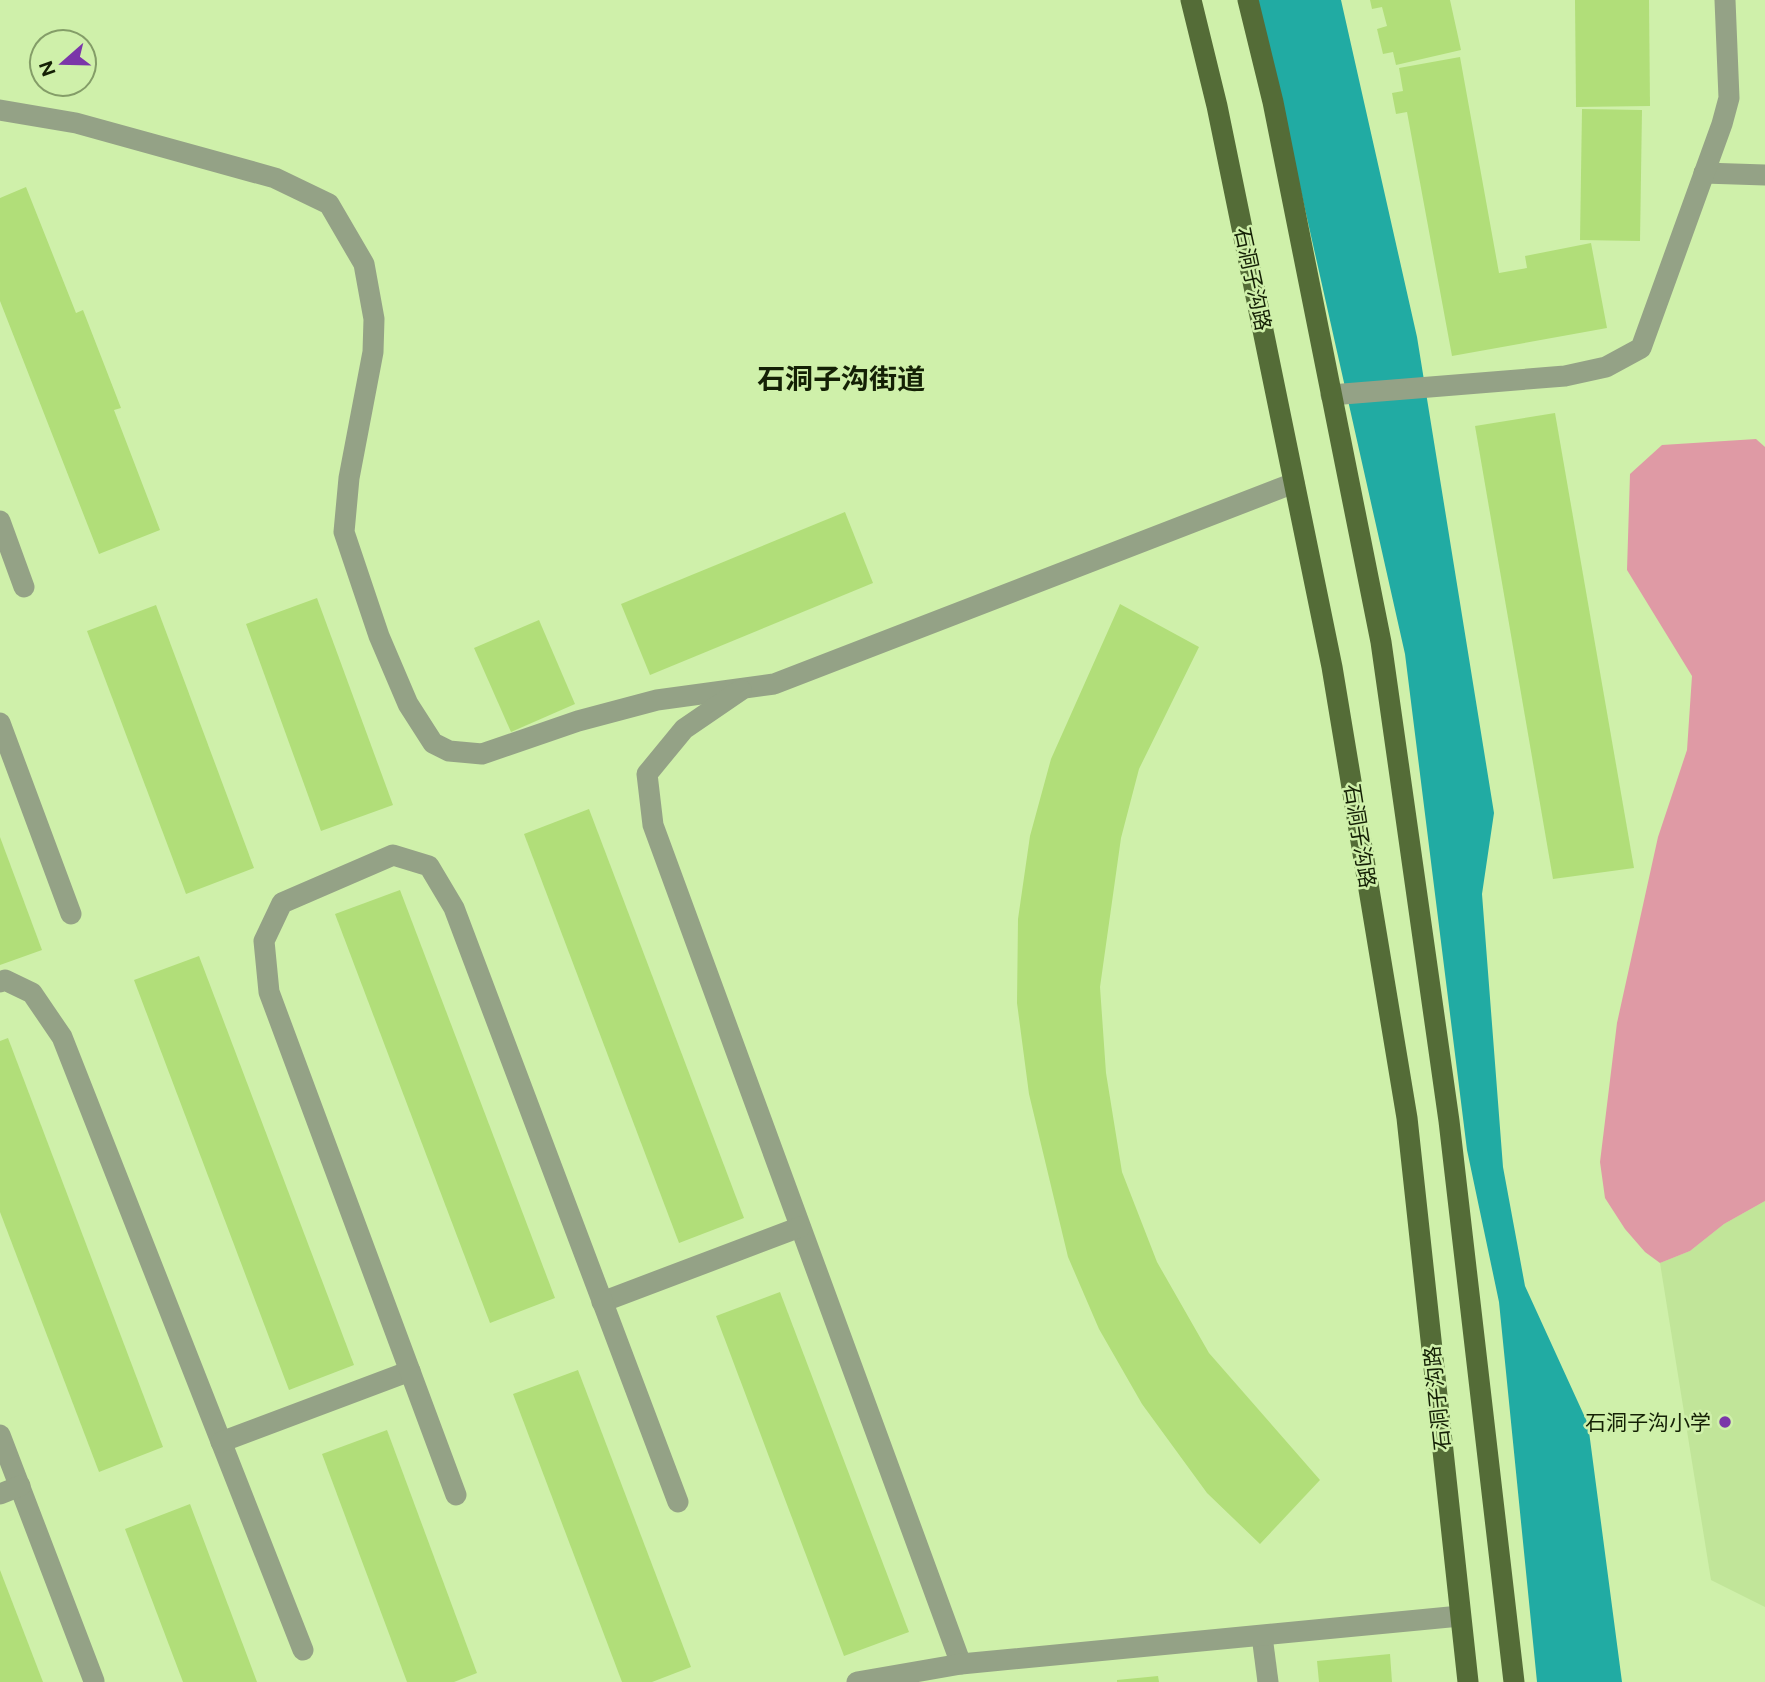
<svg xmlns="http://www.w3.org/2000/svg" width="1765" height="1682" viewBox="0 0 1765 1682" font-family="Figtree,'Noto Sans SC',sans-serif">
  <rect width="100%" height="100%" fill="#cff0aa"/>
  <!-- built -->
  <path fill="#c1e599" d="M1765,1201V1607L1711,1580L1660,1263L1690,1251L1724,1224Z"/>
  <!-- green -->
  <path fill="#df9aa5" d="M1756,439L1765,447V1201L1724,1224L1690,1251L1660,1263L1645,1252L1625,1229L1605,1198L1600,1162L1617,1023L1658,837L1687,750L1692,676L1627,570L1630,474L1662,445Z"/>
  <!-- water -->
  <path fill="#21aba3" d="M1258,0H1341L1417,337L1494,813L1482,894L1503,1167L1525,1286L1588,1424L1622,1682H1537L1499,1302L1467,1150L1405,654Z"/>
  <!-- building -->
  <g fill="#b1de79">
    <path d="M1370,0H1450L1461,50L1396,65L1393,52L1383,54L1377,29L1387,26L1382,7L1372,9Z"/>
    <path d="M1575,0H1649L1650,106L1576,107Z"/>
    <path d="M1460,57L1499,273L1527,268L1525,256L1591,243L1607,328L1452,356L1407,112L1396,114L1392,93L1403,91L1399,68Z"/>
    <path d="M1582,109L1642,110L1640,241L1580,240Z"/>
    <path d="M26,187L76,313L83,310L121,408L114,410L160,530L99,554L0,301V198Z"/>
    <path d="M1555,413L1634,868L1553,879L1475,426Z"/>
    <path d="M845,512L873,583L650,675L621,604Z"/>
    <path d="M317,598L393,805L321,831L246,624Z"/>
    <path d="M1120,604L1199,647L1139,769L1121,838L1100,987L1106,1073L1122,1172L1157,1262L1209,1353L1320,1480L1260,1544L1207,1493L1142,1404L1099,1329L1068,1257L1029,1094L1017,1003L1018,919L1030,836L1051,759Z"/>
    <path d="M156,605L254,868L186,894L87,631Z"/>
    <path d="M539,620L575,704L511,732L474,648Z"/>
    <path d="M589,809L744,1218L679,1243L524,834Z"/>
    <path d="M0,837L42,950L0,965Z"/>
    <path d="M400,890L555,1298L490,1323L335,914Z"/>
    <path d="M199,956L354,1365L289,1390L134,980Z"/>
    <path d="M8,1038L163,1447L99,1472L0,1212V1041Z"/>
    <path d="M780,1292L909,1632L844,1656L716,1316Z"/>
    <path d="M578,1370L691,1667L652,1682H622L513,1394Z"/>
    <path d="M387,1430L477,1673L454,1682H407L322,1454Z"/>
    <path d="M190,1504L257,1682H183L125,1529Z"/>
    <path d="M0,1570L43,1682H0Z"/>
    <path d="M1390,1654L1392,1682H1319L1317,1661Z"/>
    <path d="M1158,1676L1159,1682H1117V1680Z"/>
  </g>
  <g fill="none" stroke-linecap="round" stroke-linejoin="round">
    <!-- minor -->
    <g stroke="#94a286" stroke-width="21">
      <path d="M0,110L76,123L275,178L329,204L364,264L374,319L373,352L349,478L344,532L379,636L408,704L433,743L449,751L482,754L578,721L657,700L774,684L1294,483"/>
      <path d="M1704,173L1765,175"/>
      <path d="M1331,395L1565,376L1606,367L1641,348L1722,124L1729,98L1725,0"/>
      <path d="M0,521L24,587"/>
      <path d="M741,690L684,729L647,774L653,825L961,1664"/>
      <path d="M0,723L71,914"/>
      <path d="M0,982L5,980L32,993L62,1037L303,1650"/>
      <path d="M602,1302L800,1227"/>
      <path d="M0,1435L94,1681"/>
      <path d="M221,1442L410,1371"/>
      <path d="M0,1494L20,1486"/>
      <path d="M456,1495L269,992L264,941L282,903L393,855L429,866L454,908L678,1502"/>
      <path d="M1262,1636L1268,1682"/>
      <path d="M857,1682L961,1664L1460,1616"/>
    </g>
    <!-- major -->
    <g stroke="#546c37" stroke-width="21">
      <path d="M1191,0L1217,106L1332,667L1407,1118L1468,1682"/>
      <path d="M1248,0L1273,102L1381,642L1449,1121L1514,1682"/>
    </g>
  </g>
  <!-- markers -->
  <circle fill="#7b36a9" stroke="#cff0aa" stroke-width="2.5" cx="1725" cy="1422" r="7"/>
  <g text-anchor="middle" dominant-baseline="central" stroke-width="5" stroke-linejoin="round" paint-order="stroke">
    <!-- street labels -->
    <g font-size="21" fill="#142005" stroke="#cff0aa">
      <text transform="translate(1253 279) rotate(78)">石洞子沟路</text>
      <text transform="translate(1360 836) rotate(81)">石洞子沟路</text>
      <text transform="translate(1437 1398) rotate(-96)">石洞子沟路</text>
    </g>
    <!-- poi labels -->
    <g font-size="21" fill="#142005" stroke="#cff0aa" text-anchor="end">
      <text x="1711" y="1422">石洞子沟小学</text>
    </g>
    <!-- district labels -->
    <g font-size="28" font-weight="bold" fill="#142005" stroke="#cff0aa">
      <text x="841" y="379">石洞子沟街道</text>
    </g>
  </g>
  <!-- north arrow -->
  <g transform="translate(63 63) rotate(250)"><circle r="33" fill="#cff0aa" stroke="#849d68" stroke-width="2"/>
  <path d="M0-5L12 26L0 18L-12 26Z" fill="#7b36a9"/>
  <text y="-10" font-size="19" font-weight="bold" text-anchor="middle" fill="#142005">N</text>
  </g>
</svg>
